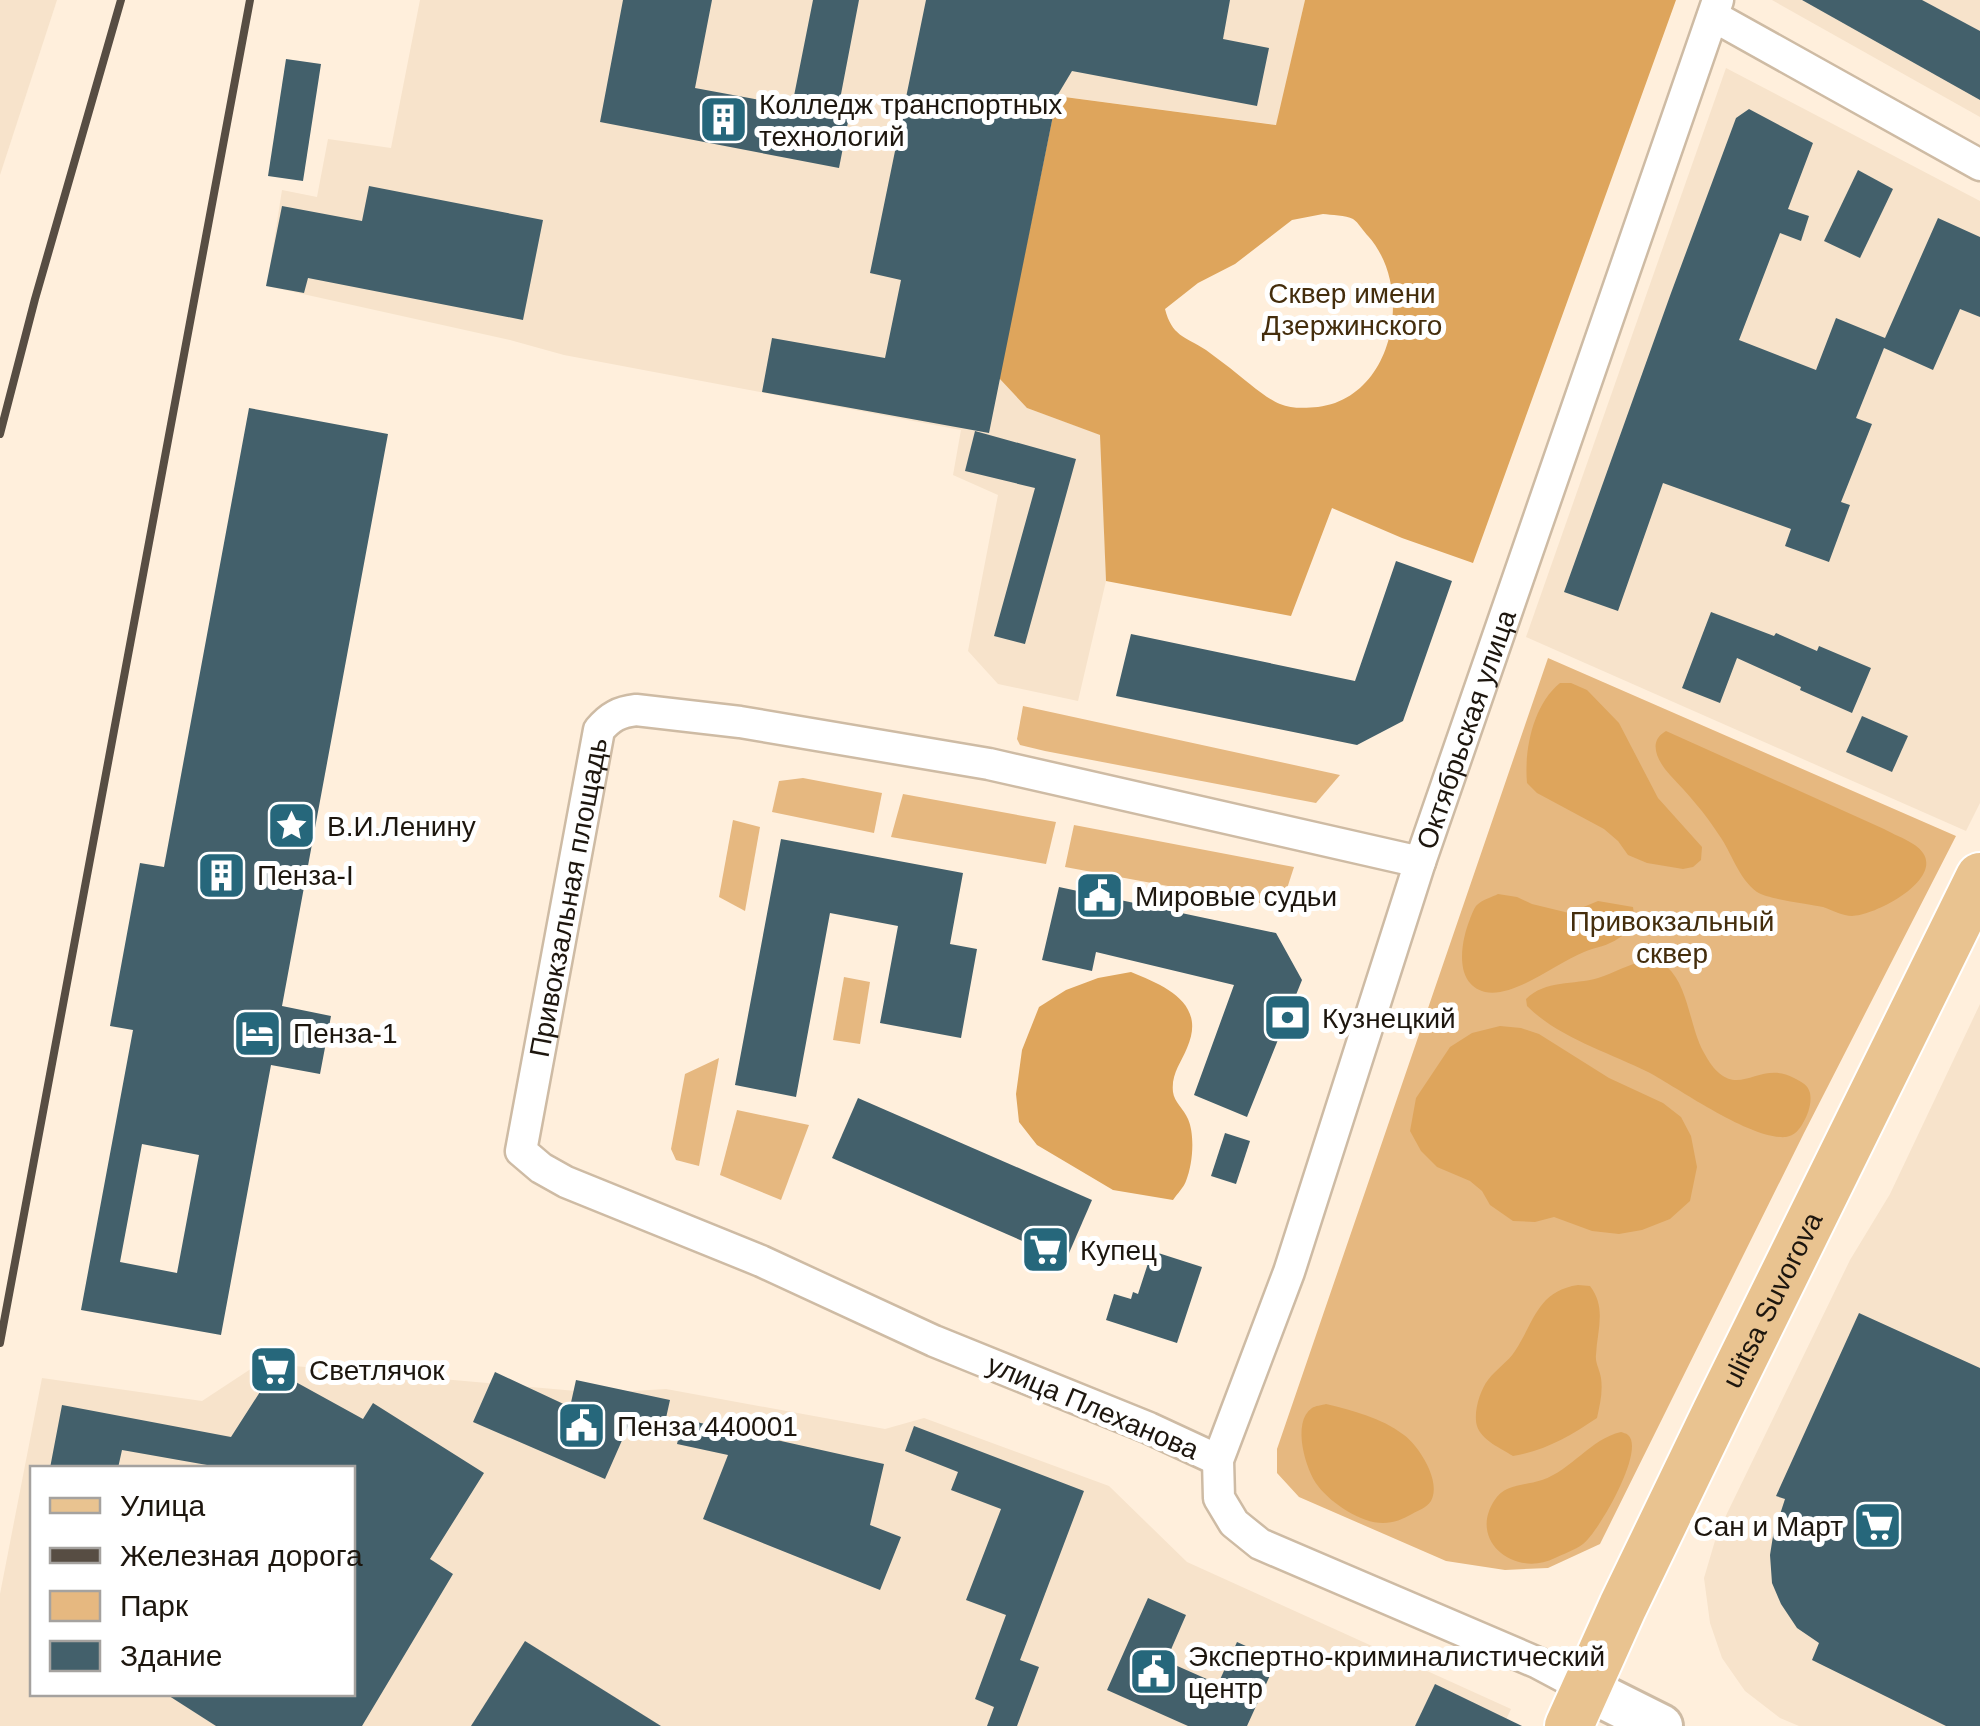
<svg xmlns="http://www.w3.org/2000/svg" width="1980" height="1726" viewBox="0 0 1980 1726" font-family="Arial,sans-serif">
  <rect width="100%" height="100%" fill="#ffefdc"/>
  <!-- built -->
  <g fill="#f7e3cb" fill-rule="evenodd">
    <path d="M0,0H57L0,175Z"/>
    <path d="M420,0H1305L1277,125L1058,96L1027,408L1101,435L1106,581L1078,701L998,684L968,651L998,495L953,475L961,430L564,355L510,340L267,286L282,190L317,197L328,139L391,148Z"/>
    <path d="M1772,0H1980V117Z"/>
    <path d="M1726,68L1980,201V803L1966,831L1526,637Z"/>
    <path d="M1980,1004V1726H1799L1780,1718L1745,1691L1722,1658L1710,1623L1704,1578L1717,1534L1850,1260L1890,1194Z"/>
    <path d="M260,1363L599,1393L666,1389L885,1429L924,1418L1109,1486L1187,1562L1511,1709L1503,1726H0V1594L42,1378L202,1401ZM32,1468H352V1694H32Z"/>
  </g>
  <!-- green -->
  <g fill="#e6b880">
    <path d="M1548,658L1956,836L1804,1133L1600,1544L1548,1568L1505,1570L1446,1561L1299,1497L1277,1473V1449Z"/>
    <path d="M1023,706L1340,775L1316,803L1045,751L1020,745L1017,739Z"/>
    <path d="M803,778L882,793L874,833L772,812L779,781Z"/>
    <path d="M903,794L1056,822L1046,864L891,837Z"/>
    <path d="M733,820L760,827L745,911L719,897Z"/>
    <path d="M1074,825L1294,867L1281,907L1065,867Z"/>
    <path d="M844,977L870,982L860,1044L833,1040Z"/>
    <path d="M719,1058L699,1166L676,1160L671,1149L685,1074Z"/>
    <path d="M737,1110L809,1125L781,1200L720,1175Z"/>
  </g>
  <!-- forest -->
  <g fill="#dea55c" fill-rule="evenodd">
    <path d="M1305,0H1676L1473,563L1402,538L1332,508L1291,616L1106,581L1100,435L1027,408L999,378L1057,96L1276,125ZM1323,214C1331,215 1346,215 1353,219C1358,222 1364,232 1368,236C1415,288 1394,398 1318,407C1306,408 1291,409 1280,404C1265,398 1244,379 1230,368C1222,362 1214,356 1206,350C1184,336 1172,336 1165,309L1198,283L1235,264L1292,220Z"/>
    <path d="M1560,683H1571L1587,690L1619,723L1658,798L1702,847L1701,860L1693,867L1683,869L1647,863L1628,855L1618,841L1604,829L1537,793L1527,783C1524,750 1533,705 1560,683Z"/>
    <path d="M1666,731L1884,829C1896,836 1916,842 1923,853C1942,881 1874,916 1852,916C1843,916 1832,910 1823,907C1808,904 1767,899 1757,892C1738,878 1732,853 1719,835C1705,813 1688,794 1670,775C1659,763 1646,742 1666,731Z"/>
    <path d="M1498,894L1517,897L1532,904L1569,913L1598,901L1633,907L1635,921C1630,928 1626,934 1619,938C1608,946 1596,947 1584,952C1556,963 1515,998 1485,992C1453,984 1461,941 1470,919C1471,916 1475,906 1477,905C1482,900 1492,897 1498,894Z"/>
    <path d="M1645,961C1653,962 1661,962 1667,967C1688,985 1690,1027 1703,1051C1734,1110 1756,1057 1794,1078C1802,1082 1808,1085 1810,1093C1812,1103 1808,1115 1803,1123C1800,1129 1794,1136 1786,1137C1751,1140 1680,1089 1648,1072C1608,1052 1559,1038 1527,1006L1526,999C1545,980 1574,985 1598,978C1614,973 1628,964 1645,961Z"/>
    <path d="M1131,972C1165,986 1207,1003 1187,1048C1181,1063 1171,1074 1173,1092C1174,1102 1184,1109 1188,1119C1195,1135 1193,1164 1186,1181C1184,1187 1177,1194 1173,1200L1113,1190L1037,1145L1019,1122L1016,1094L1022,1050L1039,1007L1066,990L1098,978Z"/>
    <path d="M1500,1026L1521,1028L1539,1034L1609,1078L1663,1103L1681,1117L1691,1136L1697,1167L1690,1201L1670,1219L1642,1230L1619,1234L1592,1231L1554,1217L1535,1222L1513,1221L1490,1205L1482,1191L1470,1181L1437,1167L1421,1151L1410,1131L1416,1098L1450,1047L1472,1033Z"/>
    <path d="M1578,1285L1590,1286C1607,1308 1597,1331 1596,1355C1595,1363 1600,1370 1601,1378C1603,1392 1600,1404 1597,1418C1570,1436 1545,1451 1513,1456C1502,1449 1481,1440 1477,1426C1473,1413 1480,1390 1488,1380C1496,1369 1508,1362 1515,1351C1534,1323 1537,1291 1578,1285Z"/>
    <path d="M1326,1404C1354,1411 1380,1417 1404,1435C1419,1446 1442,1482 1431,1501C1426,1508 1419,1510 1412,1514C1403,1519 1394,1523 1383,1523C1361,1523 1332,1504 1318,1486C1306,1471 1291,1422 1312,1408C1315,1406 1322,1405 1326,1404Z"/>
    <path d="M1621,1432C1623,1433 1626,1433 1628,1435C1646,1450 1598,1533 1583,1544C1575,1550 1563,1554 1555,1558C1516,1578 1468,1542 1494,1501C1505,1483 1525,1486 1542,1480C1572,1470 1590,1439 1621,1432Z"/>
  </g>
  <!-- building -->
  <g fill="#43606b" fill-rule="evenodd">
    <path d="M623,0H712L695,88L792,106L813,0H859L837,115L849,117L839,168L600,122Z"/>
    <path d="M926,0H1230L1223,39L1269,48L1257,106L1072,71L1057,96L989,433L762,392L772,338L885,358L901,280L870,273Z"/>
    <path d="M1802,0H1922L1980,31V100Z"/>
    <path d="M286,59L321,64L303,181L268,176Z"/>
    <path d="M1749,109L1813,143L1788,209L1809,216L1801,241L1780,233L1739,340L1816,370L1836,318L1885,338L1938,218L1980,237V317L1960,309L1933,370L1884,348L1856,418L1872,424L1841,502L1850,505L1829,562L1785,546L1791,529L1663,483L1618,611L1564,592L1671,293L1736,118Z"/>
    <path d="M1858,170L1893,189L1860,258L1824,241Z"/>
    <path d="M369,186L543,220L523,320L308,278L304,293L266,286L282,206L362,221Z"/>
    <path d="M249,408L388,434L282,1006L331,1016L320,1074L271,1065L221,1335L81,1310L133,1030L110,1026L140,863L164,867ZM142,1144L199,1155L177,1273L120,1262Z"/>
    <path d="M975,431L1076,459L1025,644L994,636L1035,488L965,471Z"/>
    <path d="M1396,561L1452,581L1403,721L1357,745L1116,696L1131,634L1355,681Z"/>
    <path d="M1711,612L1774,636L1776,633L1817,651L1819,646L1871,668L1852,713L1800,690L1801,687L1737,658L1720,703L1682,688Z"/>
    <path d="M1862,716L1908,736L1892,772L1846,752Z"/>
    <path d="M781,839L963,873L950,944L977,949L961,1038L880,1023L898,926L830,913L796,1097L735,1085Z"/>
    <path d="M1059,887L1276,933L1302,980L1247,1117L1194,1095L1234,985L1096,952L1092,971L1042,960Z"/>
    <path d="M858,1098L1092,1200L1066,1260L832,1158Z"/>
    <path d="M1225,1133L1250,1141L1236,1184L1211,1176Z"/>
    <path d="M1152,1251L1202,1267L1177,1343L1106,1320L1114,1294L1131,1299L1133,1292L1138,1294Z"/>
    <path d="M1859,1313L1980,1368V1726H1946L1812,1660L1819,1643L1797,1628L1781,1604L1772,1583L1770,1555L1773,1536L1785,1499L1776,1496Z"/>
    <path d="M274,1370L363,1419L373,1403L484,1473L430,1559L453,1574L362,1726H216L166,1694H352V1468H224L122,1450L118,1468H50L62,1405L231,1437Z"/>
    <path d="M495,1372L570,1407L576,1380L670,1400L664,1427L631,1420L605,1479L473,1422Z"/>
    <path d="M683,1419L884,1464L870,1525L901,1537L880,1590L703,1519L728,1455L677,1444Z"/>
    <path d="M914,1426L1084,1491L1020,1660L1039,1667L1017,1726H987L994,1707L975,1699L1006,1615L966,1600L1001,1509L951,1490L958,1472L905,1451Z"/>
    <path d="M1148,1598L1186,1615L1166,1661L1218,1684L1237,1642L1277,1660L1247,1726H1188L1107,1690Z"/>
    <path d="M525,1641L661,1726H471Z"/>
    <path d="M1435,1684L1522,1726H1415Z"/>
  </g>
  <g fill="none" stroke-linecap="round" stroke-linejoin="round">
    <defs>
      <g id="street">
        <path d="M1713,16L1980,165"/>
        <path id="s1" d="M1218,1460L1149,1428L934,1341L761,1261L566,1182L541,1168L521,1151L599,730C610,717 619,712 636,710L740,722L989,764L1420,862"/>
        <path id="s2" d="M1585,1688L1538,1663L1260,1544L1234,1523L1219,1498L1218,1460L1289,1272L1420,862L1718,0"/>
      </g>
      <path id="secondary" d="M1585,1688L1661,1726"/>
      <g id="primary">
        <path id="s3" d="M1569,1726L1623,1606L1717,1411L1980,877"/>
      </g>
    </defs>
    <!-- street casing -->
    <use href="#street" stroke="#cebba4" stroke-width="35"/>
    <!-- secondary casing -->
    <use href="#secondary" stroke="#cebba4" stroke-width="48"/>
    <!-- primary casing -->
    <use href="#primary" stroke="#fff" stroke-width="52"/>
    <!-- street -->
    <use href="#street" stroke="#fff" stroke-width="30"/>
    <!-- secondary -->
    <use href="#secondary" stroke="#fff" stroke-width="42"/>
    <!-- primary -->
    <use href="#primary" stroke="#e9c390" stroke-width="48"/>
    <!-- rail -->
    <g stroke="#574d43" stroke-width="8">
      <path d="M0,434L35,299L121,0"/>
      <path d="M0,1343L250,0"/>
    </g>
  </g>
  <!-- icons -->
  <defs>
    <symbol id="building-square" viewBox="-11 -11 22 22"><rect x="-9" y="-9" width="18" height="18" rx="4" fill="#26677b" stroke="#fff"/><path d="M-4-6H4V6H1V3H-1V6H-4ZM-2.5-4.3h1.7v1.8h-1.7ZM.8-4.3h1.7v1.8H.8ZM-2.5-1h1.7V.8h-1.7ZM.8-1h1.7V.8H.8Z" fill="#fff"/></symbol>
    <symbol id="sight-square" viewBox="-11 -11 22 22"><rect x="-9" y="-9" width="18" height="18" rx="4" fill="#26677b" stroke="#fff"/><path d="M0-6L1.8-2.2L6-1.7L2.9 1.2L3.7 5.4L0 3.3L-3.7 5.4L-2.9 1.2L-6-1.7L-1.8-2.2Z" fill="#fff"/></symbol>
    <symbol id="civic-square" viewBox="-11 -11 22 22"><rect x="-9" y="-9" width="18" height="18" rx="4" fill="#26677b" stroke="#fff"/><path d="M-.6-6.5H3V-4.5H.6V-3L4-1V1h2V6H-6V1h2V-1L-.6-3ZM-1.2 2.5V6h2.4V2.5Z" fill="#fff"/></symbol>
    <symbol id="bank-square" viewBox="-11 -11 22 22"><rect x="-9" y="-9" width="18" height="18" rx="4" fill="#26677b" stroke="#fff"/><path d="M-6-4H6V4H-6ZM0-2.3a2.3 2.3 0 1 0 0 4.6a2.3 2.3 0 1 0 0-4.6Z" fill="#fff"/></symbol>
    <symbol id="hotel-square" viewBox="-11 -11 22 22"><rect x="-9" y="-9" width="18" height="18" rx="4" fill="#26677b" stroke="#fff"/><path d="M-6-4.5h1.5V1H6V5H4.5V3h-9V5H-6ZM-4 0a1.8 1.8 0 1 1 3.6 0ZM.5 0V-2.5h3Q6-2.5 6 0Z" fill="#fff"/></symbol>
    <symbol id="supermarket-square" viewBox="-11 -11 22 22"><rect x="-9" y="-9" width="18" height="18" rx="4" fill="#26677b" stroke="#fff"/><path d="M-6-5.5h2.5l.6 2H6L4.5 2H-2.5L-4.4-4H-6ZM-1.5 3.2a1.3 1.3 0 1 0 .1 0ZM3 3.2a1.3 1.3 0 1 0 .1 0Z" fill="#fff"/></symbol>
  </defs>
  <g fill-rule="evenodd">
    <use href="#building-square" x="696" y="92" width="55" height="55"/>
    <use href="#sight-square" x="264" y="798" width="55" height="55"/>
    <use href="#building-square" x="194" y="848" width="55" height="55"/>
    <use href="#civic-square" x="1072" y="868" width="55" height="55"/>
    <use href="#bank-square" x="1260" y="990" width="55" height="55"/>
    <use href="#hotel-square" x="230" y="1006" width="55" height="55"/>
    <use href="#supermarket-square" x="1018" y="1222" width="55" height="55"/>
    <use href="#supermarket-square" x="246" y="1342" width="55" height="55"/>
    <use href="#civic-square" x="554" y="1398" width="55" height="55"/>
    <use href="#supermarket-square" x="1850" y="1498" width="55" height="55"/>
    <use href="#civic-square" x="1126" y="1644" width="55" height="55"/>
  </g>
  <g text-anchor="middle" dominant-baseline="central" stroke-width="10" stroke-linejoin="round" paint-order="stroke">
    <!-- poi labels -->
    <g font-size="28" fill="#1d160e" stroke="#fff" text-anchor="start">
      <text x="759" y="104">Колледж транспортных<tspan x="759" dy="32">технологий</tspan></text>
      <text x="327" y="826">В.И.Ленину</text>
      <text x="257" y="875">Пенза-I</text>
      <text x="1135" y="896">Мировые судьи</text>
      <text x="1322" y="1018">Кузнецкий</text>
      <text x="293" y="1033">Пенза-1</text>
      <text x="1080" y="1250">Купец</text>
      <text x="309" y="1370">Светлячок</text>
      <text x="617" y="1426">Пенза 440001</text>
      <text x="1843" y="1526" text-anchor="end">Сан и Март</text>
      <text x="1188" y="1656">Экспертно-криминалистический<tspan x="1188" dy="32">центр</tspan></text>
    </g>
    <!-- park labels -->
    <g font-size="28" fill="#442d0c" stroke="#fff">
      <text x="1352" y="293">Сквер имени<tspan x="1352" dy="32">Дзержинского</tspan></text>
      <text x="1672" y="921">Привокзальный<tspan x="1672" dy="32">сквер</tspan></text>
    </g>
    <!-- street labels -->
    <g font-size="28" fill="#1d160e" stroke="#fff">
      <text stroke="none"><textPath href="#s2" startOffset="1228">Октябрьская улица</textPath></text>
      <text stroke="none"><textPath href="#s1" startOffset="1022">Привокзальная площадь</textPath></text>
      <text stroke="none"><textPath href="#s3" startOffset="472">ulitsa Suvorova</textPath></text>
      <text transform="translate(1093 1407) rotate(23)">улица Плеханова</text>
    </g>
  </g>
  <!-- legend -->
  <rect x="30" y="1466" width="325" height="230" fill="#ffffff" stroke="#a5a29f" stroke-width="2.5"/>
  <rect x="50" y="1498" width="50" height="15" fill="#e9c390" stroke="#a5a29f" stroke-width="2.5"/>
  <text x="120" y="1516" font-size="30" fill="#1d160e">Улица</text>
  <rect x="50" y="1548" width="50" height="15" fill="#574d43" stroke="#a5a29f" stroke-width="2.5"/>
  <text x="120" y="1566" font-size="30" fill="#1d160e">Железная дорога</text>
  <rect x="50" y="1591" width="50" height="30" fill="#e6b880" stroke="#a5a29f" stroke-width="2.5"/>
  <text x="120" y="1616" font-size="30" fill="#1d160e">Парк</text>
  <rect x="50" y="1641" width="50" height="30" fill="#43606b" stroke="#a5a29f" stroke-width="2.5"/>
  <text x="120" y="1666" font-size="30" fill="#1d160e">Здание</text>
</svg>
